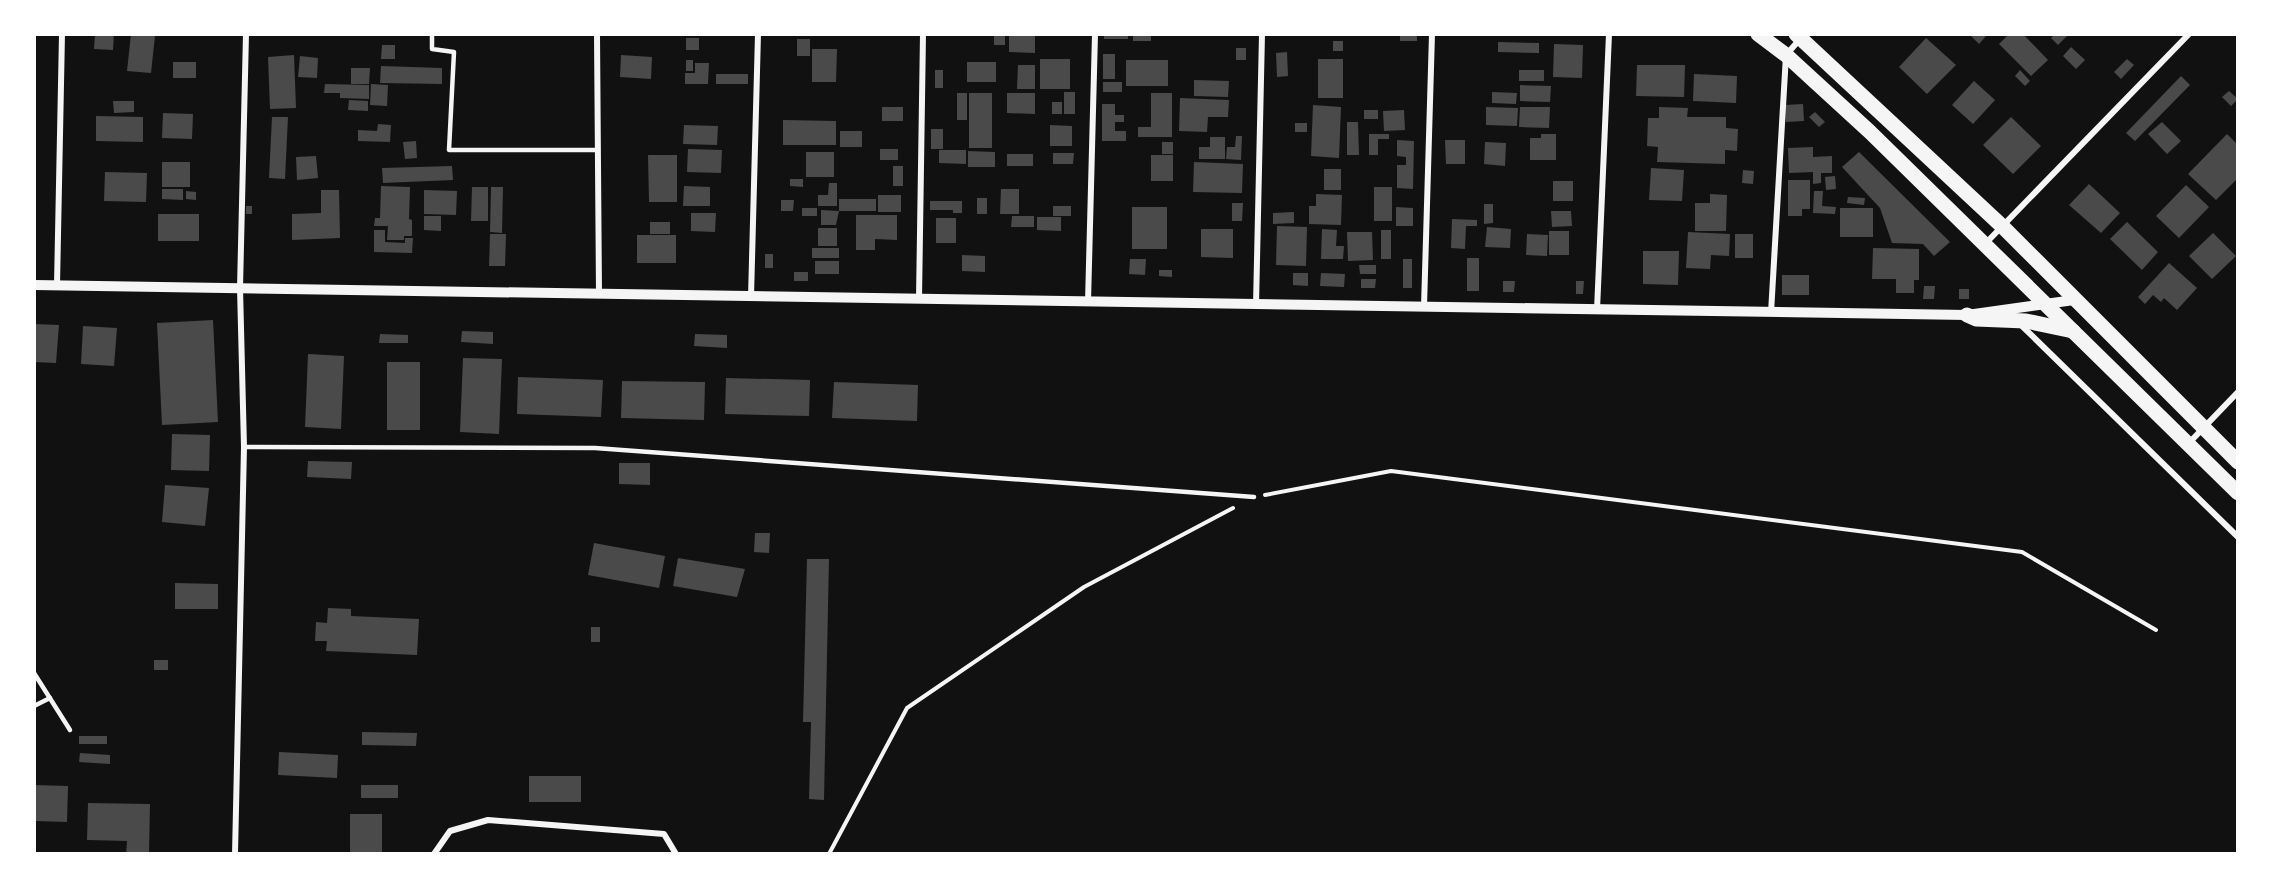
<svg xmlns="http://www.w3.org/2000/svg" width="2272" height="888" viewBox="0 0 2272 888" font-family="'Libre Baskerville',serif">
  <rect width="100%" height="100%" fill="#111"/>
  <!-- building -->
  <g fill="#4a4a4a">
    <path d="M95,34H114L113,50L94,49Z"/>
    <path d="M131,34L155,36L151,73L127,71Z"/>
    <rect x="994" y="34" width="11" height="11"/>
    <path d="M1009,34H1035V53L1009,52Z"/>
    <rect x="1104" y="34" width="24" height="5"/>
    <rect x="1133" y="34" width="18" height="7"/>
    <rect x="1400" y="34" width="17" height="7"/>
    <path d="M1969,34H1988L1979,44Z"/>
    <path d="M2009,34H2023L2048,60L2031,76L1999,44Z"/>
    <path d="M2055,34H2069L2058,45L2051,38Z"/>
    <rect x="686" y="38" width="13" height="12"/>
    <path d="M1926,38L1956,65L1927,94L1899,67Z"/>
    <rect x="797" y="39" width="13" height="17"/>
    <rect x="1333" y="41" width="10" height="10"/>
    <path d="M1498,42L1539,43V53L1498,52Z"/>
    <path d="M1554,44L1583,45L1582,78L1553,77Z"/>
    <path d="M382,45H395V59H381Z"/>
    <path d="M2071,47L2085,60L2076,69L2063,56Z"/>
    <rect x="1236" y="48" width="10" height="12"/>
    <path d="M812,49H837L836,82H812Z"/>
    <path d="M1287,52L1288,76L1277,77L1276,53Z"/>
    <rect x="1103" y="54" width="12" height="25"/>
    <path d="M294,55L296,108L270,109L268,57Z"/>
    <path d="M621,55L652,57L651,79L620,77Z"/>
    <path d="M300,56L318,58L317,78L298,77Z"/>
    <rect x="1040" y="59" width="30" height="30"/>
    <rect x="1318" y="59" width="25" height="39"/>
    <path d="M2127,59L2134,65L2121,79L2114,72Z"/>
    <rect x="686" y="60" width="7" height="11"/>
    <rect x="1126" y="60" width="42" height="26"/>
    <rect x="173" y="62" width="23" height="16"/>
    <rect x="967" y="62" width="29" height="20"/>
    <path d="M695,63H709L708,84H685V73H695Z"/>
    <path d="M1018,65H1035V89H1017Z"/>
    <path d="M1637,65H1685L1684,97L1636,96Z"/>
    <path d="M381,66L442,68V84L380,83Z"/>
    <path d="M351,68H370L369,84H351Z"/>
    <rect x="935" y="70" width="8" height="18"/>
    <rect x="1519" y="70" width="25" height="11"/>
    <path d="M2020,70L2030,81L2025,86L2015,76Z"/>
    <rect x="716" y="74" width="32" height="10"/>
    <path d="M1694,74L1737,76L1736,103L1693,101Z"/>
    <path d="M2181,76L2190,85L2135,141L2126,133Z"/>
    <path d="M1194,80L1229,81L1228,97L1194,96Z"/>
    <path d="M1974,81L1995,100L1973,124L1952,105Z"/>
    <rect x="1103" y="82" width="19" height="10"/>
    <path d="M325,84L369,85V99L340,98V93H324Z"/>
    <path d="M371,84L388,85L387,106L370,105Z"/>
    <path d="M1520,85L1551,86L1550,102L1520,101Z"/>
    <path d="M2229,91L2238,99L2231,106L2222,97Z"/>
    <rect x="1064" y="92" width="11" height="22"/>
    <path d="M1492,92L1517,93L1516,104L1492,103Z"/>
    <rect x="957" y="93" width="10" height="27"/>
    <rect x="969" y="93" width="23" height="55"/>
    <path d="M1007,93H1035V114L1007,113Z"/>
    <path d="M1151,93H1172V137H1138V127H1151Z"/>
    <path d="M1180,98L1229,100L1228,117H1208L1207,132L1179,131Z"/>
    <path d="M349,100L368,101V111L348,110Z"/>
    <path d="M113,101H134V112L114,113Z"/>
    <rect x="1052" y="102" width="10" height="12"/>
    <path d="M1102,104H1115V115H1124V122H1115V131H1126V141H1102Z"/>
    <path d="M1803,104L1804,121L1786,122L1785,105Z"/>
    <path d="M1313,105L1341,107L1339,158L1311,156Z"/>
    <rect x="882" y="107" width="21" height="14"/>
    <path d="M1486,107L1518,108L1517,126L1486,125Z"/>
    <path d="M1520,107H1550L1549,128L1519,127Z"/>
    <path d="M1659,107L1688,108L1687,117H1726V128L1738,129L1737,151L1725,150V164L1657,162L1658,147L1647,146L1648,118H1659Z"/>
    <rect x="1364" y="110" width="14" height="9"/>
    <path d="M1404,110L1405,130L1384,131L1383,111Z"/>
    <path d="M1815,112L1825,122L1819,127L1809,117Z"/>
    <path d="M163,113L193,114L192,139L162,138Z"/>
    <path d="M96,116L143,117V142L96,141Z"/>
    <path d="M272,117H288L285,179L269,178Z"/>
    <path d="M2011,117L2041,146L2013,174L1983,145Z"/>
    <path d="M783,120L836,121V145H783Z"/>
    <path d="M1347,122H1358L1359,155H1347Z"/>
    <path d="M2162,122L2181,141L2167,154L2148,134Z"/>
    <rect x="1295" y="123" width="12" height="9"/>
    <path d="M378,124L391,125L390,142L358,141V130L377,131Z"/>
    <path d="M684,125L718,126L717,145L683,144Z"/>
    <path d="M1050,125L1072,126V146H1050Z"/>
    <rect x="931" y="129" width="12" height="20"/>
    <rect x="840" y="131" width="22" height="16"/>
    <path d="M1369,134H1389V139H1378V155H1369Z"/>
    <path d="M1541,134H1556V160H1530V138H1541Z"/>
    <path d="M2227,134L2238,145V178L2216,200L2188,174Z"/>
    <path d="M1236,136H1242L1241,160L1226,159L1227,147H1235Z"/>
    <path d="M1210,137H1225V159H1199V147H1210Z"/>
    <path d="M1397,140L1414,141L1413,189L1397,188V165H1406V157L1397,156Z"/>
    <path d="M1445,140H1465V164H1446Z"/>
    <path d="M416,141L417,158L405,159L403,142Z"/>
    <rect x="1162" y="142" width="11" height="12"/>
    <path d="M1485,142L1506,143L1505,166L1484,164Z"/>
    <path d="M1813,147V157L1832,156V173H1821V183L1813,184V172L1789,173L1788,148Z"/>
    <path d="M688,149L722,150L721,173L687,172Z"/>
    <rect x="880" y="149" width="18" height="11"/>
    <path d="M939,150H966V164L939,163Z"/>
    <path d="M968,151L995,152V167H968Z"/>
    <rect x="806" y="152" width="28" height="25"/>
    <path d="M1859,152L1950,242L1934,256L1923,244L1892,243L1880,208L1842,167Z"/>
    <path d="M1053,153H1074L1073,164H1053Z"/>
    <rect x="1007" y="154" width="26" height="12"/>
    <path d="M648,155H677V202H649Z"/>
    <rect x="1151" y="155" width="22" height="26"/>
    <path d="M316,156L318,178L297,180L296,157Z"/>
    <rect x="162" y="162" width="28" height="25"/>
    <path d="M1194,162L1243,164L1242,193L1193,192Z"/>
    <path d="M452,166L453,180L383,183L382,168Z"/>
    <rect x="893" y="166" width="10" height="20"/>
    <path d="M1651,168L1684,170L1682,201L1649,200Z"/>
    <rect x="1324" y="169" width="17" height="21"/>
    <path d="M1743,170L1754,171L1753,184L1742,183Z"/>
    <path d="M105,172L147,173L146,202L104,201Z"/>
    <path d="M1835,176L1836,189L1826,190L1825,177Z"/>
    <path d="M790,179H803V187L790,186Z"/>
    <path d="M1788,180H1810V209H1802V216H1788Z"/>
    <rect x="1553" y="181" width="20" height="20"/>
    <path d="M829,183H837V206H818V195H828Z"/>
    <path d="M2089,184L2120,213L2101,233L2069,205Z"/>
    <path d="M2186,185L2209,207L2179,238L2156,216Z"/>
    <path d="M381,186L410,187L409,219L412,220V236H404V240H387L388,226H374L375,218H380Z"/>
    <path d="M684,186L710,187V206H683Z"/>
    <path d="M472,187H488V221H471Z"/>
    <path d="M491,187H503L502,233L490,232Z"/>
    <rect x="1374" y="187" width="18" height="34"/>
    <path d="M162,189H183V200L162,199Z"/>
    <path d="M1001,189H1019V214H1000Z"/>
    <path d="M321,190H339L340,238L292,240V214L321,213Z"/>
    <path d="M424,190L457,191L456,215L424,214Z"/>
    <path d="M186,191L196,192V200L186,199Z"/>
    <path d="M1814,191H1823L1822,206L1836,207L1835,214L1813,213Z"/>
    <path d="M1316,194L1342,195L1341,225L1309,224V206H1316Z"/>
    <path d="M1710,194L1727,195L1726,231H1695V203H1710Z"/>
    <rect x="878" y="195" width="23" height="17"/>
    <path d="M1848,197L1865,198L1864,205L1847,203Z"/>
    <rect x="977" y="198" width="10" height="16"/>
    <rect x="839" y="199" width="37" height="12"/>
    <path d="M781,200H794L793,211H781Z"/>
    <path d="M930,201H962V213H953V210H930Z"/>
    <path d="M1232,203H1243L1242,221H1232Z"/>
    <path d="M1484,204H1493V223L1484,224Z"/>
    <rect x="246" y="206" width="6" height="8"/>
    <rect x="1053" y="206" width="18" height="10"/>
    <rect x="1132" y="207" width="35" height="42"/>
    <path d="M1396,207L1413,208V226H1396Z"/>
    <rect x="802" y="208" width="15" height="8"/>
    <rect x="1840" y="208" width="33" height="29"/>
    <path d="M821,210L839,211L836,225H821Z"/>
    <path d="M1551,211H1571L1572,226L1552,227Z"/>
    <path d="M1294,212V223L1273,224V213Z"/>
    <path d="M691,213H716L715,232L691,231Z"/>
    <rect x="158" y="214" width="41" height="27"/>
    <path d="M856,215H897V240L875,239V250H856Z"/>
    <path d="M424,216H441V231L424,230Z"/>
    <path d="M1012,216H1034V227H1011Z"/>
    <path d="M1037,217H1061V231L1037,230Z"/>
    <rect x="936" y="218" width="20" height="25"/>
    <path d="M1452,219L1477,220V226H1466L1465,249L1451,248Z"/>
    <rect x="650" y="222" width="20" height="12"/>
    <path d="M2127,222L2158,252L2142,270L2110,239Z"/>
    <path d="M1277,226L1307,227L1306,266L1276,265Z"/>
    <path d="M1487,227L1511,229L1510,248L1485,247Z"/>
    <rect x="818" y="228" width="19" height="18"/>
    <path d="M1201,229H1233V258L1201,257Z"/>
    <path d="M1322,229L1337,230L1336,246H1344L1343,259H1321Z"/>
    <path d="M374,230H385V242L405,243V238H413L412,253L374,252Z"/>
    <rect x="1381" y="230" width="10" height="29"/>
    <rect x="1549" y="231" width="20" height="24"/>
    <path d="M1347,232H1372L1373,260L1348,261Z"/>
    <path d="M1688,232L1730,234L1729,256L1711,255L1710,269L1686,268Z"/>
    <path d="M2213,233L2236,256L2212,279L2189,256Z"/>
    <path d="M490,234H506L505,266H489Z"/>
    <path d="M1527,234L1548,235L1547,256L1526,255Z"/>
    <rect x="1735" y="234" width="18" height="24"/>
    <rect x="637" y="235" width="39" height="28"/>
    <rect x="812" y="248" width="27" height="10"/>
    <path d="M1873,248L1919,249V280H1914V293H1896V279H1872Z"/>
    <path d="M1643,251H1679L1678,285L1643,284Z"/>
    <rect x="765" y="254" width="8" height="14"/>
    <path d="M962,255L985,256V272L962,271Z"/>
    <rect x="1467" y="258" width="12" height="33"/>
    <path d="M1130,259H1146L1145,275L1129,274Z"/>
    <rect x="1403" y="259" width="9" height="29"/>
    <rect x="815" y="261" width="24" height="13"/>
    <path d="M2169,263L2197,288L2177,310L2164,298L2161,302L2153,295L2145,304L2138,297Z"/>
    <path d="M1359,265H1376V274H1360Z"/>
    <path d="M1159,270H1172V277L1159,276Z"/>
    <rect x="794" y="272" width="14" height="9"/>
    <path d="M1293,273H1308V286L1293,285Z"/>
    <path d="M1321,273L1345,274L1344,287L1320,286Z"/>
    <rect x="1782" y="275" width="27" height="20"/>
    <path d="M1361,279H1376L1375,288H1361Z"/>
    <path d="M1503,281H1515L1514,292H1503Z"/>
    <path d="M1576,281H1584L1583,294H1576Z"/>
    <path d="M1924,286H1935L1934,299H1923Z"/>
    <rect x="1959" y="289" width="10" height="10"/>
    <path d="M213,320L218,422L162,425L157,323Z"/>
    <path d="M34,324L59,325L56,363L34,362Z"/>
    <path d="M83,326L117,328L114,366L81,364Z"/>
    <path d="M462,331L493,332V344L461,342Z"/>
    <path d="M380,334L408,335V343H379Z"/>
    <path d="M695,334L727,335V348L694,346Z"/>
    <path d="M308,354L344,356L341,429L305,427Z"/>
    <path d="M463,358L502,359L499,434L460,432Z"/>
    <rect x="387" y="362" width="33" height="68"/>
    <path d="M518,377L603,380L601,417L517,414Z"/>
    <path d="M726,378L810,380L809,416L725,414Z"/>
    <path d="M622,381L705,382L704,420L621,418Z"/>
    <path d="M834,382L918,385L917,421L832,418Z"/>
    <path d="M172,434L210,435L209,471L171,470Z"/>
    <path d="M308,461L352,462L351,479L307,477Z"/>
    <path d="M619,463H650V485L619,484Z"/>
    <path d="M165,485L209,488L205,526L162,522Z"/>
    <path d="M755,533H770L769,553L754,552Z"/>
    <path d="M594,543L665,556L659,588L588,575Z"/>
    <path d="M678,558L745,569L737,597L673,586Z"/>
    <path d="M807,559H829L824,800L809,799L811,722H803Z"/>
    <path d="M175,583L218,584V609H175Z"/>
    <path d="M328,608L351,609V616L419,619L417,655L326,651L327,641H315L316,622L327,623Z"/>
    <rect x="591" y="627" width="9" height="15"/>
    <rect x="154" y="660" width="14" height="10"/>
    <path d="M362,732L417,733L416,746L362,745Z"/>
    <rect x="79" y="736" width="28" height="8"/>
    <path d="M279,752L338,755L337,778L278,775Z"/>
    <path d="M80,753L110,755V764L79,762Z"/>
    <rect x="529" y="776" width="52" height="26"/>
    <path d="M34,785L68,786L67,822L34,821Z"/>
    <rect x="361" y="785" width="37" height="13"/>
    <path d="M88,803L150,804L149,854H126L127,841L87,840Z"/>
    <rect x="350" y="814" width="32" height="40"/>
  </g>
  <g fill="none" stroke-linecap="round" stroke-linejoin="round">
    <!-- path -->
    <g stroke="#f5f5f5" stroke-width="4">
      <path d="M1265,495L1391,471L2022,552L2156,630"/>
      <path d="M829,854L907,708L1084,587L1233,508"/>
    </g>
    <!-- service -->
    <g stroke="#f5f5f5" stroke-width="4.5">
      <path d="M432,34V49L454,52L449,150H598"/>
      <path d="M244,447L595,448L1254,497"/>
      <path d="M34,673L70,730"/>
      <path d="M34,706L50,698"/>
    </g>
    <!-- minor -->
    <g stroke="#f5f5f5" stroke-width="6">
      <path d="M597,34L599,294"/>
      <path d="M1985,244L2189,34"/>
      <path d="M57,285L62,34"/>
      <path d="M751,297L758,34"/>
      <path d="M919,299L923,34"/>
      <path d="M1088,302L1095,34"/>
      <path d="M1256,305L1262,34"/>
      <path d="M1424,307L1432,34"/>
      <path d="M1597,310L1609,34"/>
      <path d="M1771,313L1786,55L1801,38"/>
      <path d="M2019,323L2238,537"/>
      <path d="M2188,444L2238,392"/>
      <path d="M235,854L244,447L240,288L246,34"/>
      <path d="M434,854L450,831L488,820L664,834L676,854"/>
    </g>
    <!-- tertiary -->
    <path stroke="#f5f5f5" stroke-width="10" d="M34,285L1967,315L2074,300"/>
    <!-- primary -->
    <g stroke="#f5f5f5" stroke-width="15">
      <path d="M1758,34L1786,55L1870,132L2238,493"/>
      <path d="M1796,34L2003,227L2238,462"/>
      <path d="M1967,315L1976,319L2026,321L2073,331"/>
    </g>
  </g>
  <!-- border -->
  <rect width="2272" height="888" fill="none" stroke="#ffffff" stroke-width="72"/>
</svg>
